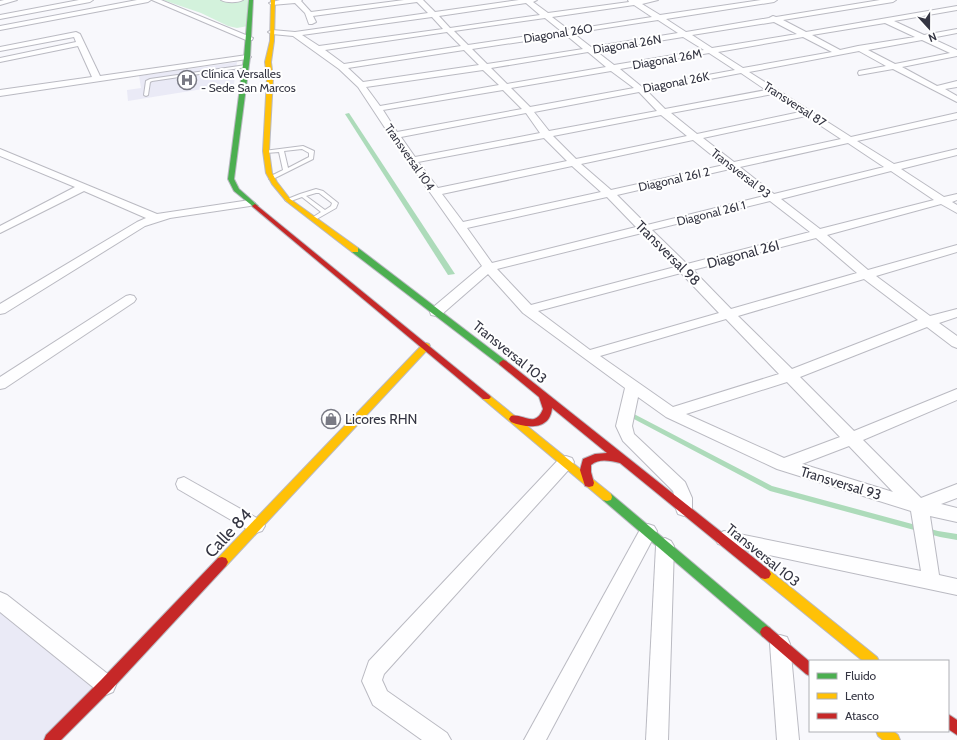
<svg xmlns="http://www.w3.org/2000/svg" width="957" height="740" viewBox="0 0 957 740" font-family="Cabin,sans-serif">
  <rect width="100%" height="100%" fill="#f8f8fc"/>
  <!-- built -->
  <g fill="#eaeaf6">
    <path d="M237,62L234,84L128,101L127,90L141,88L139,76Z"/>
    <path d="M0,601L106,685L51,740H0Z"/>
  </g>
  <!-- green -->
  <path fill="#d3f2dc" d="M163,0H249L248,26L237,28L228,26L201,13Z"/>
  <!-- water -->
  <g fill="#addbba">
    <path d="M349,113L455,274L448,275L345,114Z"/>
    <path d="M634,414L772,486L938,531L957,534V540L940,537L770,491L632,418Z"/>
  </g>
  <g fill="none" stroke-linecap="round" stroke-linejoin="round">
    <defs>
      <g id="lane">
        <path d="M246,65H247V67L152,81L150,82L148,95L146,96L144,95L146,81L150,79Z"/>
        <path d="M303,146L314,151L313,159L273,179H269V177L283,170L279,152L266,153L264,152V151ZM302,149L309,153V157L288,168L284,151Z"/>
        <path d="M316,189L323,191L338,203L336,208L315,220H311L310,219L321,212L302,197L288,202L285,200L300,194ZM316,193H319L332,203L331,206L325,210L306,196Z"/>
      </g>
      <g id="street">
        <path d="M4,0H17L0,5V1Z"/>
        <path d="M79,0H93L90,2L0,19V15Z"/>
        <path d="M137,0H151L148,2L0,30V26Z"/>
        <path d="M152,0H161L253,38L252,40H246Z"/>
        <path d="M221,0H243C238,3 226,3 221,0Z"/>
        <path d="M280,0H302L301,1L311,12L404,0H423L435,12L519,0H537L533,2L548,13L629,2L628,0H658L642,4L660,15L761,0H777L774,2L666,19L686,32L769,18L773,16L776,17L880,0H896L893,2L783,20L806,32L957,6V10L894,21L924,35L957,29V33L931,38L957,50V56L902,67L937,86L957,81V87L945,89L957,96V102L893,69L859,75L858,73L859,71L886,66L859,51L749,72L851,137L957,113V119L857,141L894,164L957,149V155L901,169L944,197L957,194V200L952,202L957,205V213L941,204L827,235L868,270L957,245V252L876,276L930,316L957,309V317L939,323L957,336V348L952,346L927,327L800,377L854,431L957,389V400L863,440L921,498L957,484V498L941,504L957,508V522L930,516L939,575L957,579V595L718,544L715,539L718,534L724,531L921,571L911,511L777,469L666,417L638,397L632,426L634,434L685,482L692,498V509L690,514L684,516L678,514C674,507 676,499 673,491L623,441L616,426L625,388L523,313L488,274L441,315L436,316L431,315L430,312L431,309L482,266L391,137L358,87L339,69L293,36L272,34L268,32L272,30L295,32L428,13L417,2L313,16L316,22L312,24H309L305,13L295,3L272,5L269,3ZM526,3L540,15L450,28L439,16ZM634,5L652,17L569,30L552,17ZM432,17L443,29L319,46L302,35ZM545,18L561,31L468,45L454,31ZM658,20L678,33L591,47L573,33ZM774,22L797,34L712,48L692,35ZM885,23L915,37L858,46L840,50L812,35ZM447,32L461,46L344,64L325,50ZM566,35L583,49L487,64L472,49ZM683,37L704,50L614,65L596,51ZM803,37L832,52L743,68L718,52ZM922,40L950,53L895,64L868,50ZM464,50L479,65L363,82L348,68ZM588,52L606,67L507,84L491,68ZM709,53L735,70L642,87L620,69ZM483,70L499,85L380,106L366,87ZM611,71L634,88L530,107L511,88ZM741,73L766,90L665,109L647,91ZM503,90L522,109L397,132L383,110ZM639,92L657,111L549,131L534,112ZM773,94L800,112L697,134L671,113ZM526,113L540,133L415,157L401,137ZM661,115L687,136L576,159L553,136ZM806,116L841,139L734,162L703,138ZM544,138L567,161L438,188L418,162ZM693,140L724,165L611,190L581,164ZM848,143L884,167L774,194L740,167ZM572,166L601,192L463,222L442,194ZM730,169L764,196L647,225L617,195ZM891,171L934,200L820,229L781,199ZM607,197L636,227L492,263L467,228ZM770,201L810,232L687,264L652,230ZM642,233L675,267L531,305L497,269ZM816,238L857,273L731,309L693,270ZM681,273L719,313L590,350L538,311ZM864,279L918,320L792,369L738,316ZM726,319L779,374L673,407L600,356ZM787,382L840,437L784,458L686,414ZM849,446L893,492L802,464Z"/>
        <path d="M76,32L80,34L100,76L247,55L251,57L247,59L0,96V90L92,77L78,46L0,62V58L76,42L74,37L0,51V47Z"/>
        <path d="M0,149L157,214L250,200L255,203L250,206L170,218L145,226L5,313L0,314V304L137,222L146,218L84,191L0,233V226L75,187L0,156Z"/>
        <path d="M130,295L134,296L136,299L134,302L5,388L0,389V377L126,296Z"/>
        <path d="M566,456L572,458L574,462L572,466L384,674L382,680L387,691L447,733L451,740H422L373,705L362,681L369,661L560,458Z"/>
        <path d="M184,477L262,521L265,526L262,531L256,533L250,531L178,489L176,484L178,479Z"/>
        <path d="M648,524L654,526L657,531L546,740H524L642,526Z"/>
        <path d="M665,538L671,541L674,546L668,740H646L656,546L659,541Z"/>
        <path d="M0,592L7,595L113,678L116,685L113,692L106,695L99,692L0,612Z"/>
        <path d="M780,635L787,637L790,644L799,740H777L770,644L773,637Z"/>
      </g>
      <g id="fast">
        <path d="M249,0H253L250,57L234,179L239,189L257,205L258,206L255,208L234,191L228,179L244,57Z"/>
        <path d="M352,248H358L506,361L507,363L506,365H500L352,252Z"/>
        <path d="M607,493L611,494L770,628L772,632L770,636L766,638L762,636L603,500L602,497L603,494Z"/>
      </g>
      <g id="slow">
        <path d="M271,0H275L274,41L271,62L273,78L269,151L272,173L277,182L290,199L358,248V252H352L286,201L272,184L266,173L263,151L267,78L265,62L270,41Z"/>
        <path d="M426,343L429,344L430,346L429,348L226,566L222,567L218,566L216,562L218,558L423,344Z"/>
        <path d="M486,394L489,395L611,494L612,497L611,500L607,501L603,500L483,399L481,397L483,395Z"/>
        <path d="M765,569L769,570L877,657L879,661H863L761,578L759,574L761,570Z"/>
        <path d="M876,731H893L898,735L900,740H883L878,736Z"/>
      </g>
      <g id="jam">
        <path d="M255,204L489,395L491,397L489,399H483L253,207L252,206Z"/>
        <path d="M503,360L506,361L769,570L771,574L769,578L765,579L761,578L620,463C610,461 600,458 591,465V472L594,483L593,486L589,487L585,486L580,470L583,459L595,454L607,453L552,408C550,431 526,428 511,422L509,419L511,416C523,413 535,429 543,409L539,397L500,365L499,363Z"/>
        <path d="M222,557L226,558L228,562L226,566L111,690L61,740H44L46,735L101,680L218,558Z"/>
        <path d="M766,626L770,628L810,662V676L806,674L762,636L760,632L762,628Z"/>
        <path d="M948,714L957,720V735L948,729Z"/>
      </g>
    </defs>
    <!-- lane casing -->
    <use href="#lane" stroke="#babac2" stroke-width="2"/>
    <!-- street casing -->
    <use href="#street" stroke="#babac2" stroke-width="2"/>
    <!-- fast casing -->
    <use href="#fast" stroke="#babac2" stroke-width="2"/>
    <!-- slow casing -->
    <use href="#slow" stroke="#babac2" stroke-width="2"/>
    <!-- jam casing -->
    <use href="#jam" stroke="#babac2" stroke-width="2"/>
    <!-- lane -->
    <use href="#lane" fill="#fefeff" fill-rule="evenodd"/>
    <!-- street -->
    <use href="#street" fill="#fefeff" fill-rule="evenodd"/>
    <!-- fast -->
    <use href="#fast" fill="#4caf50" fill-rule="evenodd"/>
    <!-- slow -->
    <use href="#slow" fill="#ffc107" fill-rule="evenodd"/>
    <!-- jam -->
    <use href="#jam" fill="#c62828" fill-rule="evenodd"/>
  </g>
  <!-- icons -->
  <defs>
    <symbol id="hospital-ring" viewBox="-11 -11 22 22"><circle r="9.5" fill="#fff" stroke="#797a84" stroke-width="1.5"/><path d="M-5-5h3v3.5h4V-5h3V5h-3V1.5h-4V5h-3Z" fill="#797a84"/></symbol>
    <symbol id="shop-ring" viewBox="-11 -11 22 22"><circle r="9.5" fill="#fff" stroke="#797a84" stroke-width="1.5"/><path d="M-5-2.5h2.3a2.7 3.5 0 0 1 5.4 0H5L5.5 6h-11ZM-1.5-2.5h3a1.5 2.3 0 0 0-3 0Z" fill="#797a84"/></symbol>
  </defs>
  <g fill-rule="evenodd">
    <use href="#hospital-ring" x="176" y="69" width="22" height="22"/>
    <use href="#shop-ring" x="320" y="408" width="22" height="22"/>
  </g>
  <g text-anchor="middle" dominant-baseline="central" stroke-width="4" stroke-linejoin="round" paint-order="stroke">
    <!-- far-street labels -->
    <g font-size="12" fill="#353643" stroke="#fff">
      <text transform="translate(558 33) rotate(-9)">Diagonal 26O</text>
      <text transform="translate(627 44) rotate(-9)">Diagonal 26N</text>
      <text transform="translate(667 59) rotate(-10)">Diagonal 26M</text>
      <text transform="translate(676 82) rotate(-11)">Diagonal 26K</text>
      <text transform="translate(795 104) rotate(33)">Transversal 87</text>
      <text transform="translate(410 157) rotate(55)">Transversal 104</text>
      <text transform="translate(741 173) rotate(38)">Transversal 93</text>
      <text transform="translate(674 179) rotate(-13)">Diagonal 26I 2</text>
      <text transform="translate(711 213) rotate(-14)">Diagonal 26I 1</text>
    </g>
    <!-- far-poi labels -->
    <g font-size="12" fill="#353643" stroke="#fff" text-anchor="start">
      <text x="201" y="73">Clínica Versalles<tspan x="201" dy="14">- Sede San Marcos</tspan></text>
    </g>
    <!-- street labels -->
    <g font-size="14" fill="#353643" stroke="#fff">
      <text transform="translate(668 253) rotate(45)">Transversal 98</text>
      <text transform="translate(743 254) rotate(-15)">Diagonal 26I</text>
      <text transform="translate(510 352) rotate(39)">Transversal 103</text>
      <text transform="translate(841 483) rotate(17)">Transversal 93</text>
      <text transform="translate(763 555) rotate(39)">Transversal 103</text>
    </g>
    <!-- poi labels -->
    <g font-size="14" fill="#353643" stroke="#fff" text-anchor="start">
      <text x="345" y="419">Licores RHN</text>
    </g>
    <!-- near-street labels -->
    <g font-size="17" fill="#353643" stroke="#fff">
      <text transform="translate(228 533) rotate(-47)">Calle 84</text>
    </g>
  </g>
  <!-- legend -->
  <rect x="809" y="660" width="140" height="72" fill="#ffffff" stroke="#aeafb4"/>
  <rect x="817" y="673" width="20" height="6" fill="#4caf50" stroke="#aeafb4"/>
  <text x="845" y="680" font-size="12" fill="#353643">Fluido</text>
  <rect x="817" y="693" width="20" height="6" fill="#ffc107" stroke="#aeafb4"/>
  <text x="845" y="700" font-size="12" fill="#353643">Lento</text>
  <rect x="817" y="713" width="20" height="6" fill="#c62828" stroke="#aeafb4"/>
  <text x="845" y="720" font-size="12" fill="#353643">Atasco</text>
  <!-- north arrow -->
  <g transform="translate(929 28) rotate(159)" stroke="#ffffff" stroke-width="3" paint-order="stroke">
  <path d="M0-3L7 15L0 10L-7 15Z" fill="#353643"/>
  <text y="-6" font-size="11" font-weight="bold" text-anchor="middle" fill="#353643">N</text>
  </g>
</svg>
